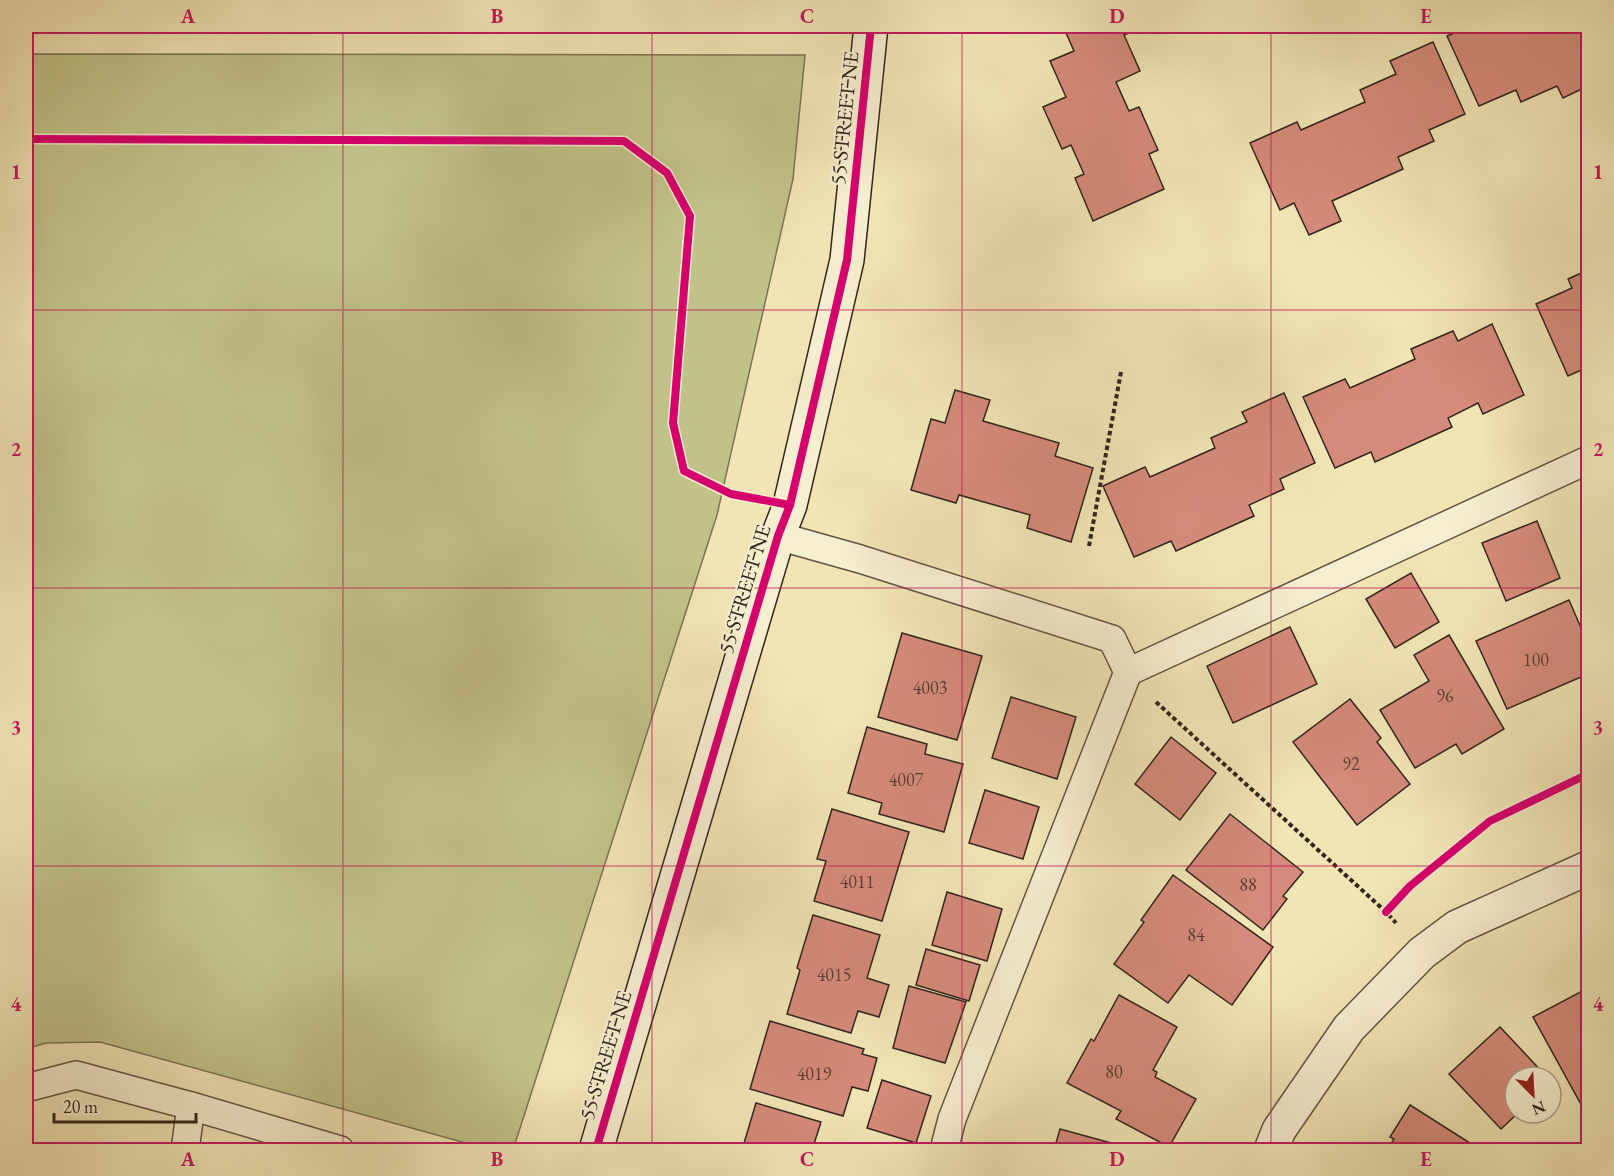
<svg xmlns="http://www.w3.org/2000/svg" width="1614" height="1176" viewBox="0 0 1614 1176" font-family="'EB Garamond',serif">
  <rect width="100%" height="100%" fill="#f1e5b6"/>
  <filter id="stains"><feTurbulence type="fractalNoise" baseFrequency=".00333" numOctaves="4"/><feColorMatrix values="0 0 0 0 .2 0 0 0 0 .09 0 0 0 0 .02 0 0 0 .5 -.17"/></filter>
  <radialGradient id="worn" r=".72"><stop offset=".6" stop-color="#630" stop-opacity="0"/><stop offset="1" stop-color="#630" stop-opacity=".3"/></radialGradient>
  <!-- green -->
  <path fill="#c1c289" stroke="#7a7351" stroke-width="1.5" d="M26,54L805,55L793,179L717,515L513,1150H491L100,1042L46,1043L26,1049Z"/>
  <!-- building -->
  <g fill="#d58b7b" stroke="#322419" stroke-width="1.5">
    <path d="M1063,26H1146L1124,35L1140,71L1116,82L1129,111L1139,107L1158,150L1149,154L1164,189L1093,221L1075,178L1084,174L1071,145L1062,149L1043,107L1066,97L1050,61L1074,51Z"/>
    <path d="M1471,26H1494L1496,29L1504,26H1588V86L1563,98L1557,86L1521,102L1516,90L1479,106L1447,36Z"/>
    <path d="M1433,42L1465,114L1429,130L1434,141L1398,157L1403,169L1332,201L1341,221L1309,235L1294,203L1280,210L1250,143L1297,122L1301,130L1365,102L1360,90L1396,74L1390,61Z"/>
    <path d="M1588,270V367L1568,376L1536,304L1572,288L1568,279Z"/>
    <path d="M1492,324L1524,395L1483,414L1478,403L1448,418L1452,427L1375,462L1371,452L1335,468L1303,397L1345,379L1350,388L1415,359L1411,349L1453,331L1458,341Z"/>
    <path d="M955,390L990,400L983,421L1059,443L1055,456L1093,468L1071,542L1027,528L1030,515L959,495L956,503L911,490L931,419L945,423Z"/>
    <path d="M1284,393L1315,463L1280,479L1284,489L1249,505L1254,516L1176,551L1171,541L1134,557L1103,486L1145,467L1150,477L1215,448L1211,438L1247,422L1242,412Z"/>
    <path d="M1537,521L1560,578L1506,601L1482,543Z"/>
    <path d="M1411,573L1439,622L1395,648L1366,599Z"/>
    <path d="M1569,600L1588,644V674L1507,709L1476,641Z"/>
    <path d="M1290,627L1317,684L1233,723L1207,666Z"/>
    <path d="M902,633L982,656L957,740L878,717Z"/>
    <path d="M1449,635L1504,729L1462,754L1456,744L1415,768L1380,710L1429,681L1414,655Z"/>
    <path d="M1011,697L1076,717L1057,779L992,758Z"/>
    <path d="M1350,699L1381,738L1377,742L1410,784L1357,825L1293,742Z"/>
    <path d="M867,727L927,744L925,754L963,764L944,832L879,814L882,803L848,793Z"/>
    <path d="M1171,737L1216,773L1180,820L1135,784Z"/>
    <path d="M985,790L1039,807L1023,859L969,843Z"/>
    <path d="M832,809L909,832L882,921L814,901L826,861L817,859Z"/>
    <path d="M1230,814L1303,872L1283,896L1287,899L1263,930L1186,870Z"/>
    <path d="M1173,875L1273,947L1232,1005L1189,975L1168,1003L1114,964L1144,922L1141,920Z"/>
    <path d="M947,892L1002,909L987,961L932,945Z"/>
    <path d="M813,915L880,935L867,978L889,985L879,1017L858,1011L851,1033L787,1014L800,970L797,968Z"/>
    <path d="M926,949L980,965L969,1001L916,985Z"/>
    <path d="M909,986L966,1002L945,1063L893,1048Z"/>
    <path d="M1588,988V1104L1583,1108L1533,1017Z"/>
    <path d="M1119,995L1177,1027L1153,1070L1157,1072L1155,1077L1196,1099L1169,1147L1116,1119L1121,1111L1067,1083L1091,1039L1094,1041Z"/>
    <path d="M770,1021L864,1049L862,1054L877,1058L868,1091L852,1087L843,1116L750,1089Z"/>
    <path d="M1500,1027L1547,1077H1515V1113H1518L1501,1129L1449,1074Z"/>
    <path d="M882,1080L931,1096L916,1143L867,1128Z"/>
    <path d="M756,1103L821,1122L812,1150H742Z"/>
    <path d="M1410,1105L1481,1150H1387L1394,1139L1390,1137Z"/>
    <path d="M1060,1129L1137,1150H1054Z"/>
  </g>
  <g fill="none" stroke-linecap="round" stroke-linejoin="round">
    <defs>
      <g id="lane">
        <path d="M778,536L860,559L1112,639L1128,672"/>
        <path d="M26,1088L76,1075L191,1106L340,1150"/>
        <path d="M185,1150L191,1106"/>
        <path d="M944,1150L952,1119L1128,672L1588,460"/>
      </g>
      <path id="street" d="M1271,1150L1279,1130L1349,1028L1422,953L1457,927L1588,868"/>
      <path id="secondary" d="M596,1150L778,536L790,505L847,260L871,26"/>
    </defs>
    <!-- lane casing -->
    <use href="#lane" stroke="#625440" stroke-width="30"/>
    <!-- street casing -->
    <use href="#street" stroke="#625440" stroke-width="36"/>
    <!-- secondary casing -->
    <use href="#secondary" stroke="#322419" stroke-width="36"/>
    <!-- path -->
    <g stroke="#322419" stroke-width="4" stroke-dasharray="4.5 3" stroke-linecap="butt">
      <path d="M1089,546L1121,372"/>
      <path d="M1156,702L1386,912L1396,923"/>
    </g>
    <!-- lane -->
    <use href="#lane" stroke="#f6eed0" stroke-width="27"/>
    <!-- street -->
    <use href="#street" stroke="#f6eed0" stroke-width="33"/>
    <!-- secondary -->
    <use href="#secondary" stroke="#f6eed0" stroke-width="33"/>
    <defs>
      <g id="cycleway">
        <path d="M26,139L624,141L667,173L690,216L673,423L684,471L731,494L790,505"/>
        <path d="M1386,912L1410,886L1490,821L1588,774"/>
        <path d="M596,1150L778,536L790,505L847,260L871,26"/>
      </g>
    </defs>
    <!-- cycleway casing -->
    <use href="#cycleway" stroke="#f6eed0" stroke-width="11"/>
    <!-- cycleway -->
    <use href="#cycleway" stroke="#d6006c" stroke-width="8"/>
  </g>
  <!-- grid -->
  <path fill="none" stroke="#c2185b" stroke-width="1.5" stroke-opacity="0.55" d="M343,26V1150M652,26V1150M962,26V1150M1271,26V1150M26,310H1588M26,588H1588M26,866H1588"/>
  <g text-anchor="middle" dominant-baseline="central" stroke-width="4.5" stroke-linejoin="round" paint-order="stroke">
    <!-- number labels -->
    <g font-size="18" fill="#5b3e32">
      <text x="1536" y="659">100</text>
      <text x="930" y="687">4003</text>
      <text x="1445" y="695">96</text>
      <text x="1351" y="763">92</text>
      <text x="906" y="779">4007</text>
      <text x="857" y="881">4011</text>
      <text x="1248" y="884">88</text>
      <text x="1196" y="934">84</text>
      <text x="834" y="974">4015</text>
      <text x="1114" y="1071">80</text>
      <text x="814" y="1073">4019</text>
    </g>
    <!-- street labels -->
    <g font-size="21" fill="#322419" stroke="#f6eed0">
      <text transform="translate(844 118) rotate(-84)">55 STREET NE</text>
      <text transform="translate(744 589) rotate(-73)">55 STREET NE</text>
      <text transform="translate(605 1055) rotate(-73)">55 STREET NE</text>
    </g>
  </g>
  <!-- margin -->
  <rect width="1614" height="1176" fill="none" stroke="#f1e5b6" stroke-width="66"/>
  <!-- north arrow -->
  <g transform="translate(1533 1095) rotate(156)"><circle r="28" fill="#f6eed0" stroke="#a89d87" stroke-width="1.5"/>
  <path d="M0-4.5L10 22L0 15L-10 22Z" fill="#8f2418"/>
  <text y="-9" font-size="16" font-weight="bold" text-anchor="middle" fill="#322419">N</text>
  </g>
  <!-- scale -->
  <path d="M54 1113v9h142v-9" fill="none" stroke="#322419" stroke-width="3"/>
  <text x="63" y="1113" font-size="18" fill="#322419" stroke="#f6eed0" stroke-width="4.5" paint-order="stroke">20 m</text>
  <rect x="33" y="33" width="1548" height="1110" fill="none" stroke="#c2185b" stroke-width="2"/>
  <g font-size="20" text-anchor="middle" font-weight="bold" fill="#c2185b">
    <text x="188" y="23">A</text>
    <text x="497" y="23">B</text>
    <text x="807" y="23">C</text>
    <text x="1117" y="23">D</text>
    <text x="1426" y="23">E</text>
    <text x="16" y="179">1</text>
    <text x="1598" y="179">1</text>
    <text x="16" y="456">2</text>
    <text x="1598" y="456">2</text>
    <text x="16" y="734">3</text>
    <text x="1598" y="734">3</text>
    <text x="16" y="1011">4</text>
    <text x="1598" y="1011">4</text>
    <text x="188" y="1166">A</text>
    <text x="497" y="1166">B</text>
    <text x="807" y="1166">C</text>
    <text x="1117" y="1166">D</text>
    <text x="1426" y="1166">E</text>
  </g>
  <rect width="100%" height="100%" filter="url(#stains)"/>
  <rect width="100%" height="100%" fill="url(#worn)"/>
</svg>
